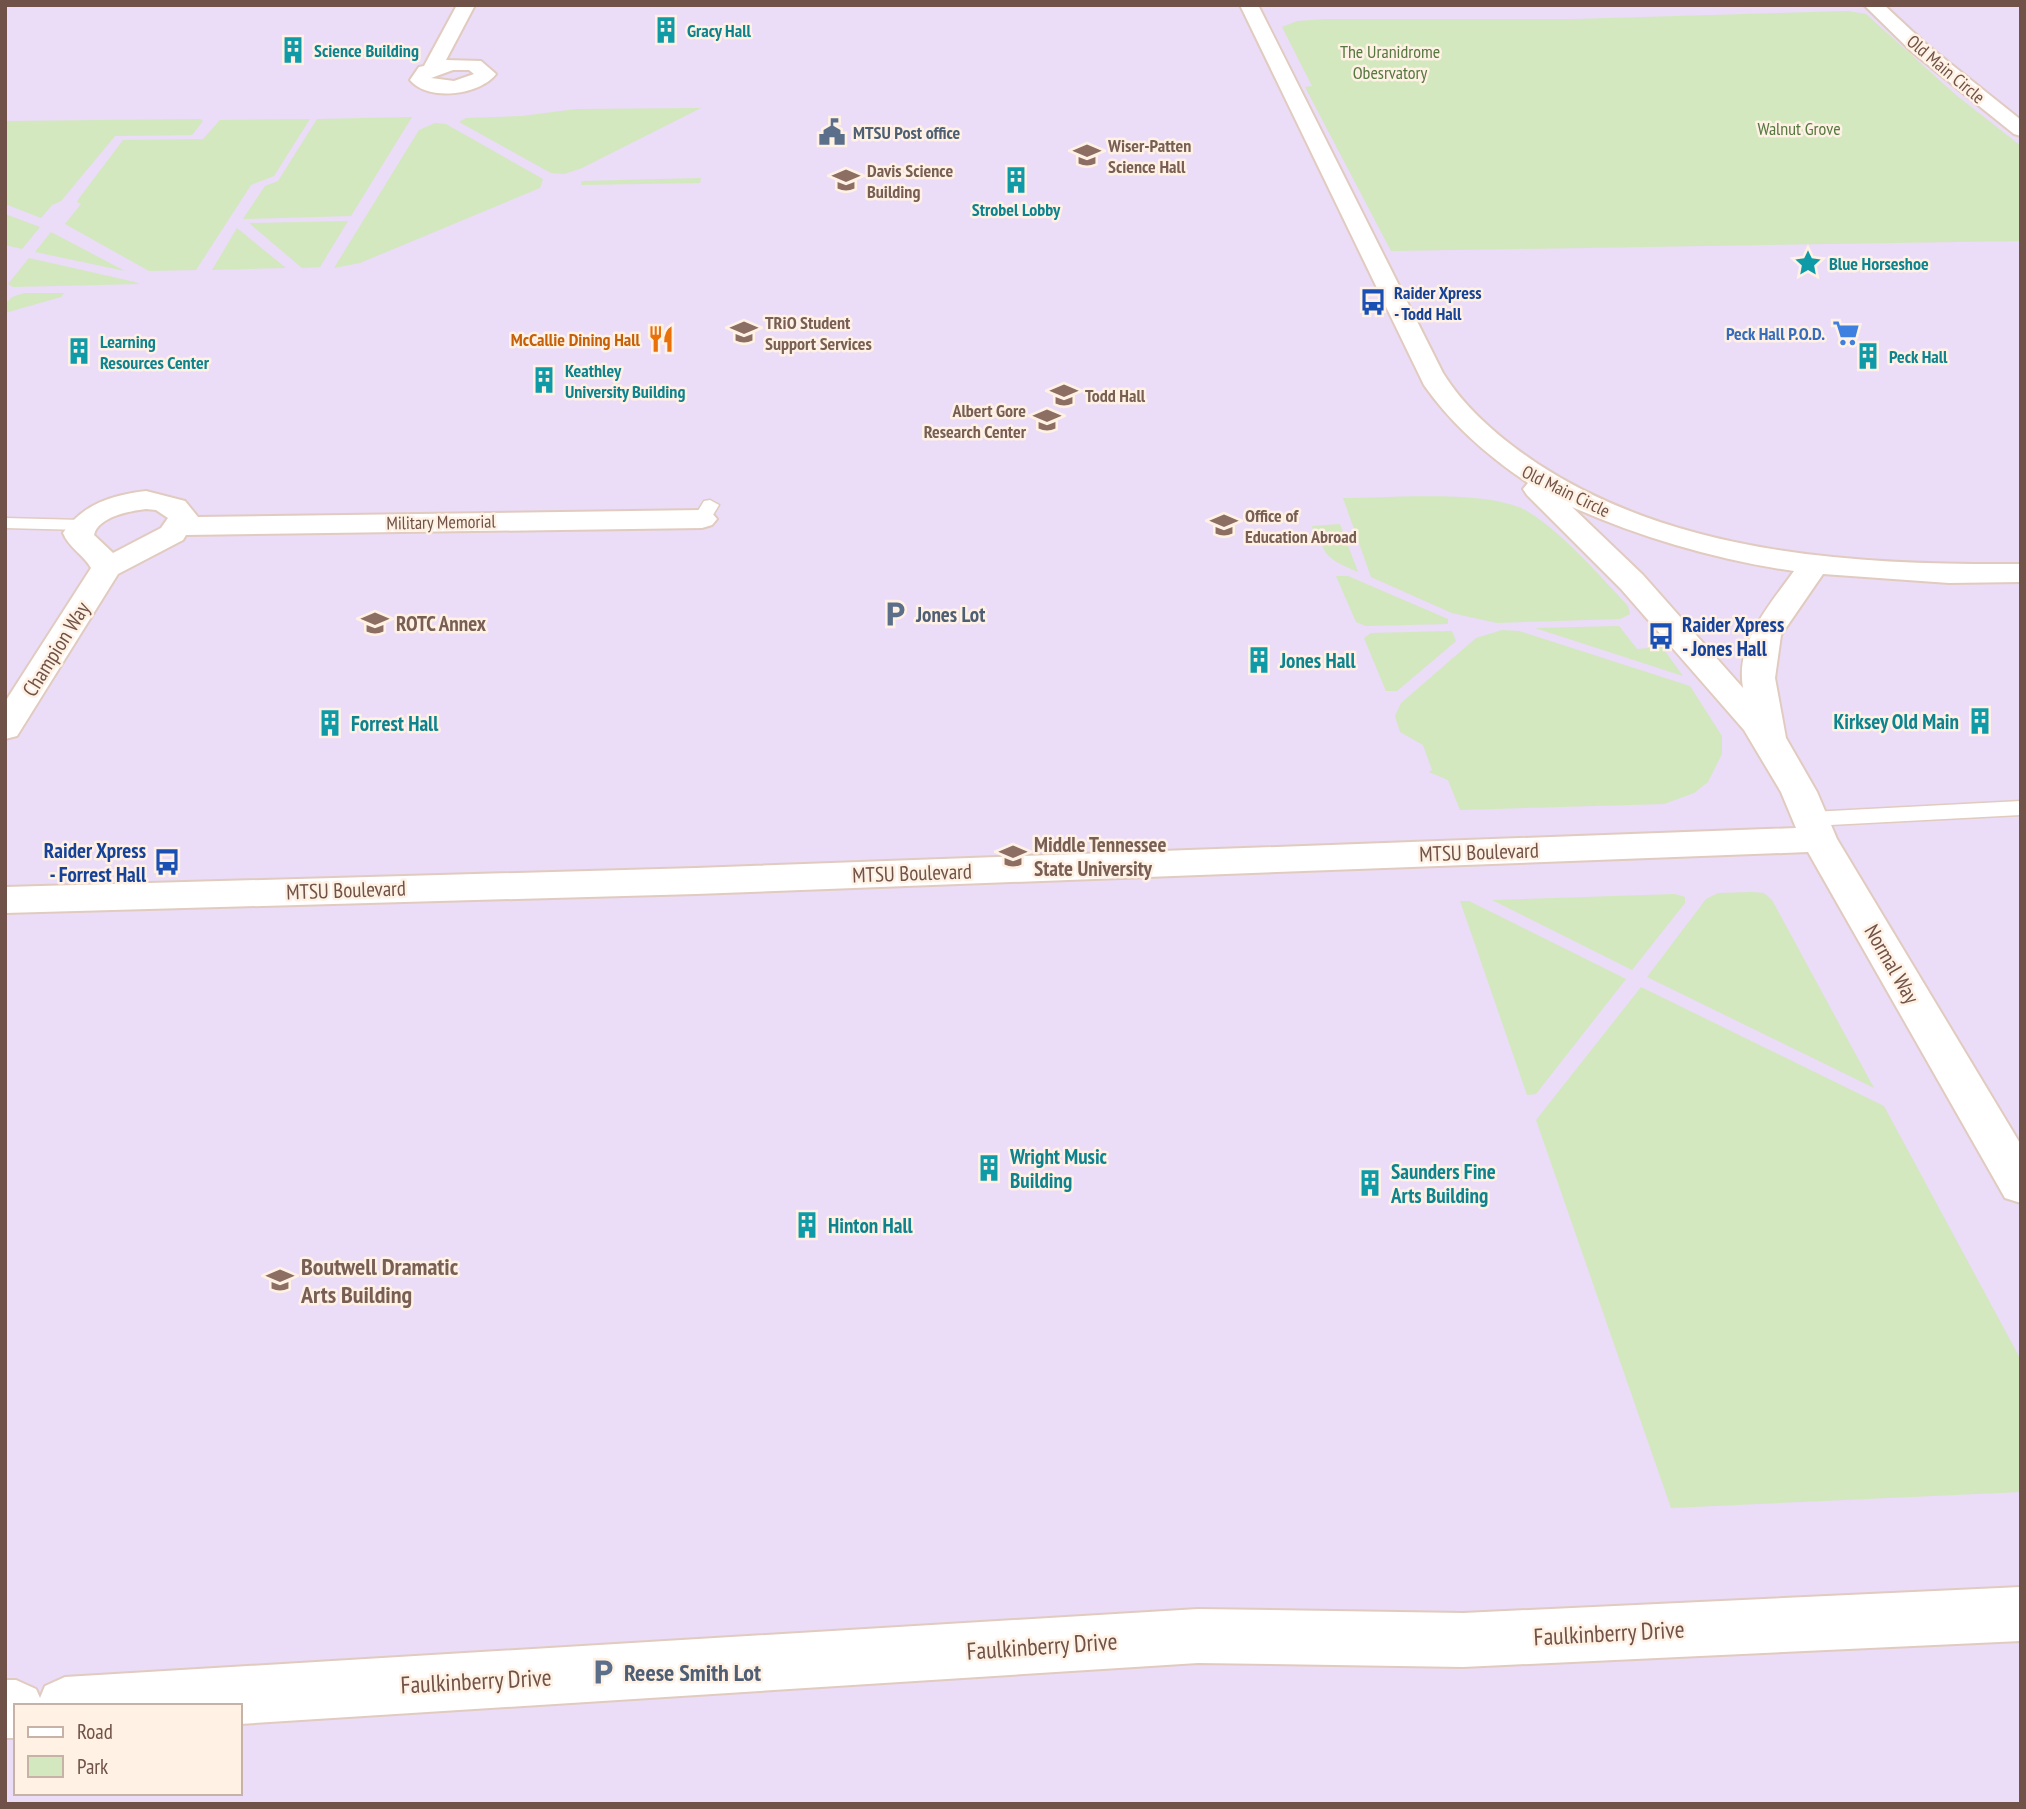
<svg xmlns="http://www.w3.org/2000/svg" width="2026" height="1809" viewBox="0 0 2026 1809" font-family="'PT Sans Narrow',sans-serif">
  <rect width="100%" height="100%" fill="#fbeedf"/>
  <!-- education -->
  <path fill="#ebdcf7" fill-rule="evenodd" d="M5,5H2021V1804H5ZM16,1706H240V1793H16Z"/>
  <!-- green -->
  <g fill="#d3e8be">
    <path d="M1848,11L1866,14L1956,95L2021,146V241L1391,251L1305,87L1312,86L1282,27L1297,21L1327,19H1574Z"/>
    <path d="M701,108L582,168L564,174L551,173L459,122L466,118L522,116L576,109Z"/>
    <path d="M412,117L351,216L243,219L265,186L278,181L317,119Z"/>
    <path d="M200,119L203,121L192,135L115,136L61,201L52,205L41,218L5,204V121Z"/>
    <path d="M310,119L274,176L251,185L196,270L149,271L65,224L81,204L77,202L80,197L123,140L203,139L220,120Z"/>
    <path d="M435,123L446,124L543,179L540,188L360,263L334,268L419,130Z"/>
    <path d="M701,178L700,183L581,185L582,181Z"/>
    <path d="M5,214L40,227L22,249L5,245Z"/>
    <path d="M348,221L320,267L302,268L249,223Z"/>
    <path d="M237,228L286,268L212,270Z"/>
    <path d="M51,232L125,271L35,252Z"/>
    <path d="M29,258L135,282L140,284L13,287L8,284Z"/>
    <path d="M24,293H64L61,297L5,313V304L12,297Z"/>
    <path d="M1343,498C1392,498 1478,490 1521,508C1553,522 1603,579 1628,606L1630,614L1620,619L1497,623L1452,613L1371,577Z"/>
    <path d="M1340,524L1358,572C1344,566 1327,560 1322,545L1313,541L1316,539L1312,526Z"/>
    <path d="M1336,576H1348L1448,619V624L1366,626L1356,622Z"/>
    <path d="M1619,626L1637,649L1662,647L1683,676L1535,628Z"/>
    <path d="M1502,630L1519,631L1690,686L1722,736V754L1708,782L1694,793L1664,804L1460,810L1448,780L1429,772L1432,770L1423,745L1400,732L1395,716L1401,703L1476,638Z"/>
    <path d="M1452,631L1456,641L1397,691H1386L1364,638L1371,633Z"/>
    <path d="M1752,892L1764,893L1772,900L1874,1088L1647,977L1706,899L1718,893Z"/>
    <path d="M1675,894L1685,897V903L1632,970L1492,900Z"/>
    <path d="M1460,901H1469L1626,979L1536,1094L1527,1095Z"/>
    <path d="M1641,987L1884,1106L2021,1360V1492L1671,1508L1536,1120Z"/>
  </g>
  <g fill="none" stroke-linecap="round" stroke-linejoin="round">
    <defs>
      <g id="service">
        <path d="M710,500L719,505L708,523L702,524L696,523L693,519L704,501Z"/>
        <path d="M5,518L82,520L91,525L82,530L5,528Z"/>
        <path d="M2021,801V815L1811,826L1800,819L1811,812Z"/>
      </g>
      <g id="minor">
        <path d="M457,5H475L446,60L481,61L496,74C480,95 428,102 410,80L419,67L424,66ZM453,70H469L474,74L454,81L431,78Z"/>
        <path d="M1240,5H1258L1443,373C1466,410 1502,440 1538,464C1679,556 1858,565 2021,564V582L1949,583L1823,574L1781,635L1775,678L1786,738L1817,792L1837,839L2021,1145V1203L2005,1198L1808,852L696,894L5,913V887L696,868L1796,828L1781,792L1744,730L1621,589L1527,495L1523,489L1528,483C1488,456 1452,425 1424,385ZM1572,507C1642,538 1717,560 1794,571C1770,605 1735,642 1743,688L1643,575Z"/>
        <path d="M1864,5H1884L1926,44L2021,120V136L2014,134L1912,52Z"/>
        <path d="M146,491L185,501L198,517L702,510L712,513L717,519L712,525L702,528L186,535L183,540L118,574L17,736L5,739V702L91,568C83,554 69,548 63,533C83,504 112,495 146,491ZM146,509L156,510L168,518L161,528L113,553L94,535C98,517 129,511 146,509Z"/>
        <path d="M2021,1587V1641L1463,1667L1198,1663L240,1724V1706H16V1738H5V1680H16L36,1689L40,1698L45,1686L65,1677L1198,1609L1463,1613Z"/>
      </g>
    </defs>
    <!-- service casing -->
    <use href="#service" stroke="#e1cbbe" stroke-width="3"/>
    <!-- minor casing -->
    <use href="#minor" stroke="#e1cbbe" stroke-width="4"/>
    <!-- service -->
    <use href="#service" fill="#fff" fill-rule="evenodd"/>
    <!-- minor -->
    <use href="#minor" fill="#fff" fill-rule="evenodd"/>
  </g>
  <!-- icons -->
  <defs>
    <symbol id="building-bare" viewBox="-9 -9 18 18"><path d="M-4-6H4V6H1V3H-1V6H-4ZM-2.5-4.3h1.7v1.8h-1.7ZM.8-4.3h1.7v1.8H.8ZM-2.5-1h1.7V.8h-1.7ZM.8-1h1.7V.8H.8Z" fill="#0f9aa8" stroke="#fff2e4" stroke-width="2.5" paint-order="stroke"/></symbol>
    <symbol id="civic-bare" viewBox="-9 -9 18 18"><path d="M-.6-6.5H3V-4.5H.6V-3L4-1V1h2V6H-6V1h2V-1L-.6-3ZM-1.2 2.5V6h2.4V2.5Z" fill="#5c6f8a" stroke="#fff2e4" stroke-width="2.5" paint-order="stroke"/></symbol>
    <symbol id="university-bare" viewBox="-9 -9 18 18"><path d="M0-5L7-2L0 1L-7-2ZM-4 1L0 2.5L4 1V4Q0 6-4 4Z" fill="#8d6e63" stroke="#fff2e4" stroke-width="2.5" paint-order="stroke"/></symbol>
    <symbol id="sight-bare" viewBox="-9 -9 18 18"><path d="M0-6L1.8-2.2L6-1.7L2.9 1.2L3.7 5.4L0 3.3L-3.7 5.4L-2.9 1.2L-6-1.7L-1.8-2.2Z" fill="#0f9aa8" stroke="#fff2e4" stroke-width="2.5" paint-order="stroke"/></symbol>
    <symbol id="bus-bare" viewBox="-9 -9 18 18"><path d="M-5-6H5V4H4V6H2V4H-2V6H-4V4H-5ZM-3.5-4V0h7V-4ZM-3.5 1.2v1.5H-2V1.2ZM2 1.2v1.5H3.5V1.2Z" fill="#1a4fb4" stroke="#fff2e4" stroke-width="2.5" paint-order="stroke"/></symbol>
    <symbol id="supermarket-bare" viewBox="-9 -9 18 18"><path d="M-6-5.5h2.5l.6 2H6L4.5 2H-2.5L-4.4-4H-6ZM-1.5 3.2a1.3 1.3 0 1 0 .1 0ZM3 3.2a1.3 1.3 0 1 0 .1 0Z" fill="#3f7fe0" stroke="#fff2e4" stroke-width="2.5" paint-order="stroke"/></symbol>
    <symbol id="restaurant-bare" viewBox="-9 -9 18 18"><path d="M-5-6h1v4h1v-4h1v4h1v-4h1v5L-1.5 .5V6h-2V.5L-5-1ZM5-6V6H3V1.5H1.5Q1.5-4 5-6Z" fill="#e8710a" stroke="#fff2e4" stroke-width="2.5" paint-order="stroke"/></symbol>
    <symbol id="parking-bare" viewBox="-9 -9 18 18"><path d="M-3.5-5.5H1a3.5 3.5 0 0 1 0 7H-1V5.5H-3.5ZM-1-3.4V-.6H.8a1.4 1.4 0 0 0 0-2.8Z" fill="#5c6f8a" stroke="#fff2e4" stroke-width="2.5" paint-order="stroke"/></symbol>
  </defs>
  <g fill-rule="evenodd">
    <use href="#building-bare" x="647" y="11" width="38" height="38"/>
    <use href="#building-bare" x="274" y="31" width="38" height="38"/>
    <use href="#civic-bare" x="813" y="113" width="38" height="38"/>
    <use href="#university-bare" x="1068" y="136" width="38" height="38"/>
    <use href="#university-bare" x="827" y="161" width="38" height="38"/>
    <use href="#building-bare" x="997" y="161" width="38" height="38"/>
    <use href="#sight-bare" x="1789" y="244" width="38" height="38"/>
    <use href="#bus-bare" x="1354" y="283" width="38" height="38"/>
    <use href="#university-bare" x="725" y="313" width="38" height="38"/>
    <use href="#supermarket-bare" x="1827" y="314" width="38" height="38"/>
    <use href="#restaurant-bare" x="642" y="320" width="38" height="38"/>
    <use href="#building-bare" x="60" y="332" width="38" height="38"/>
    <use href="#building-bare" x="1849" y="337" width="38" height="38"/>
    <use href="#building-bare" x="525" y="361" width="38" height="38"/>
    <use href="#university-bare" x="1045" y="376" width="38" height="38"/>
    <use href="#university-bare" x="1028" y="401" width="38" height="38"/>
    <use href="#university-bare" x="1205" y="506" width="38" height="38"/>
    <use href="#parking-bare" x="876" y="595" width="38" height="38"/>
    <use href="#university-bare" x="356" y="604" width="38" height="38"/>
    <use href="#bus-bare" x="1642" y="617" width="38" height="38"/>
    <use href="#building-bare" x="1240" y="641" width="38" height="38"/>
    <use href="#building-bare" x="1961" y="702" width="38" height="38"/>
    <use href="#building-bare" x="311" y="704" width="38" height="38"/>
    <use href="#university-bare" x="994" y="837" width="38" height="38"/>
    <use href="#bus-bare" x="148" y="843" width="38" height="38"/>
    <use href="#building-bare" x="970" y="1149" width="38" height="38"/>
    <use href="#building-bare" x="1351" y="1164" width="38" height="38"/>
    <use href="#building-bare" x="788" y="1206" width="38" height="38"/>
    <use href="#university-bare" x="261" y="1261" width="38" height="38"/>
    <use href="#parking-bare" x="584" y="1653" width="38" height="38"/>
  </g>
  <g text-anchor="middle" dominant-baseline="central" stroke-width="5" stroke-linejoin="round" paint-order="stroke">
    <!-- far-culture labels -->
    <g font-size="18" font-weight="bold" fill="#0d838f" stroke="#fff2e4" text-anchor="start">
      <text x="687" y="30">Gracy Hall</text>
      <text x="314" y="50">Science Building</text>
      <text x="1016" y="209" text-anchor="middle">Strobel Lobby</text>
      <text x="1829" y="263">Blue Horseshoe</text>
      <text x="100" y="341">Learning<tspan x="100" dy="21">Resources Center</tspan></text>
      <text x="1889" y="356">Peck Hall</text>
      <text x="565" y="370">Keathley<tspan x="565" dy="21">University Building</tspan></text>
    </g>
    <!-- far-park labels -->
    <g font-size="18" fill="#557740" stroke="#fff2e4">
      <text x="1390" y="51">The Uranidrome<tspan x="1390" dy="21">Obesrvatory</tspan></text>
      <text x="1799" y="128">Walnut Grove</text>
    </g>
    <!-- far-street labels -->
    <g font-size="18" fill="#715248" stroke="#fff2e4">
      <text transform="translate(1946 69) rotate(40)">Old Main Circle</text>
      <text transform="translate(1566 491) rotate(26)">Old Main Circle</text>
      <text transform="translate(441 522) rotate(-1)">Military Memorial</text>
    </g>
    <!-- far-service labels -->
    <g font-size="18" font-weight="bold" fill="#4e5e75" stroke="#fff2e4" text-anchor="start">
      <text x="853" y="132">MTSU Post office</text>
    </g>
    <!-- far-education labels -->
    <g font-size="18" font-weight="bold" fill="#785e54" stroke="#fff2e4" text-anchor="start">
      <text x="1108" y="145">Wiser-Patten<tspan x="1108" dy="21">Science Hall</tspan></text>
      <text x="867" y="170">Davis Science<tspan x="867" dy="21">Building</tspan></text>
      <text x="765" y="322">TRiO Student<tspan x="765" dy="21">Support Services</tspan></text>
      <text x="1085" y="395">Todd Hall</text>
      <text x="1026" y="410" text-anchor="end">Albert Gore<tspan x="1026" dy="21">Research Center</tspan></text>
      <text x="1245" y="515">Office of<tspan x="1245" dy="21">Education Abroad</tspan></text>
    </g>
    <!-- far-transit labels -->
    <g font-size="18" font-weight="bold" fill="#164399" stroke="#fff2e4" text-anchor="start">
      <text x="1394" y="292">Raider Xpress<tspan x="1394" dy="21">- Todd Hall</tspan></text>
    </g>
    <!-- far-shop labels -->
    <g font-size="18" font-weight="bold" fill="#366cbe" stroke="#fff2e4" text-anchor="end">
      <text x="1825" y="333">Peck Hall P.O.D.</text>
    </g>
    <!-- far-food labels -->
    <g font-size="18" font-weight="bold" fill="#c56008" stroke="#fff2e4" text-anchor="end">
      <text x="640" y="339">McCallie Dining Hall</text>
    </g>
    <!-- service labels -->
    <g font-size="21" font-weight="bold" fill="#4e5e75" stroke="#fff2e4" text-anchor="start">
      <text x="916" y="614">Jones Lot</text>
    </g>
    <!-- education labels -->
    <g font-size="21" font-weight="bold" fill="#785e54" stroke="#fff2e4" text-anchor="start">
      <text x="396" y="623">ROTC Annex</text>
      <text x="1034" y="844">Middle Tennessee<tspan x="1034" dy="24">State University</tspan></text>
    </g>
    <!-- transit labels -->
    <g font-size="21" font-weight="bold" fill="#164399" stroke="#fff2e4" text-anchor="start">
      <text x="1682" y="624">Raider Xpress<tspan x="1682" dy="24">- Jones Hall</tspan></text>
      <text x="146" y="850" text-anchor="end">Raider Xpress<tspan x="146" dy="24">- Forrest Hall</tspan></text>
    </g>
    <!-- street labels -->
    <g font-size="21" fill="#715248" stroke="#fff2e4">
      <text transform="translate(56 649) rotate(-58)">Champion Way</text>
      <text transform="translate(1479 852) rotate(-2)">MTSU Boulevard</text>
      <text transform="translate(912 873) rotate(-2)">MTSU Boulevard</text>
      <text transform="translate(346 890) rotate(-2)">MTSU Boulevard</text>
      <text transform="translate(1892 964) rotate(60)">Normal Way</text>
    </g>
    <!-- culture labels -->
    <g font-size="21" font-weight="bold" fill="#0d838f" stroke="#fff2e4" text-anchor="start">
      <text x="1280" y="660">Jones Hall</text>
      <text x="1959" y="721" text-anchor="end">Kirksey Old Main</text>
      <text x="351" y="723">Forrest Hall</text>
      <text x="1010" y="1156">Wright Music<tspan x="1010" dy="24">Building</tspan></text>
      <text x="1391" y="1171">Saunders Fine<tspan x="1391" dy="24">Arts Building</tspan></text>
      <text x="828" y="1225">Hinton Hall</text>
    </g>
    <!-- near-education labels -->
    <g font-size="24" font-weight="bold" fill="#785e54" stroke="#fff2e4" text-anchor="start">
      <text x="301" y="1266">Boutwell Dramatic<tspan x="301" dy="28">Arts Building</tspan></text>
    </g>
    <!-- near-street labels -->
    <g font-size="24" fill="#715248" stroke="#fff2e4">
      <text transform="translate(1609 1633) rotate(-3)">Faulkinberry Drive</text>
      <text transform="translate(1042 1646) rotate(-4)">Faulkinberry Drive</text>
      <text transform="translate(476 1681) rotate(-3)">Faulkinberry Drive</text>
    </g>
    <!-- near-service labels -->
    <g font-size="24" font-weight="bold" fill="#4e5e75" stroke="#fff2e4" text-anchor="start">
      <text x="624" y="1672">Reese Smith Lot</text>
    </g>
  </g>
  <!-- border -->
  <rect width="2026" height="1809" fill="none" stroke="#715248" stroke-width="14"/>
  <!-- legend -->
  <rect x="14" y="1704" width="228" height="91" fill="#fff2e4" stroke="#c6b2a6" stroke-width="2"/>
  <rect x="28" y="1727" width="35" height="10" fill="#ffffff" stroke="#c6b2a6" stroke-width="2"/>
  <text x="77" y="1739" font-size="21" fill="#715248">Road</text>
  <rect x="28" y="1756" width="35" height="21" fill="#d3e8be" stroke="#c6b2a6" stroke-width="2"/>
  <text x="77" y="1774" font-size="21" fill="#715248">Park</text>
</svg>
